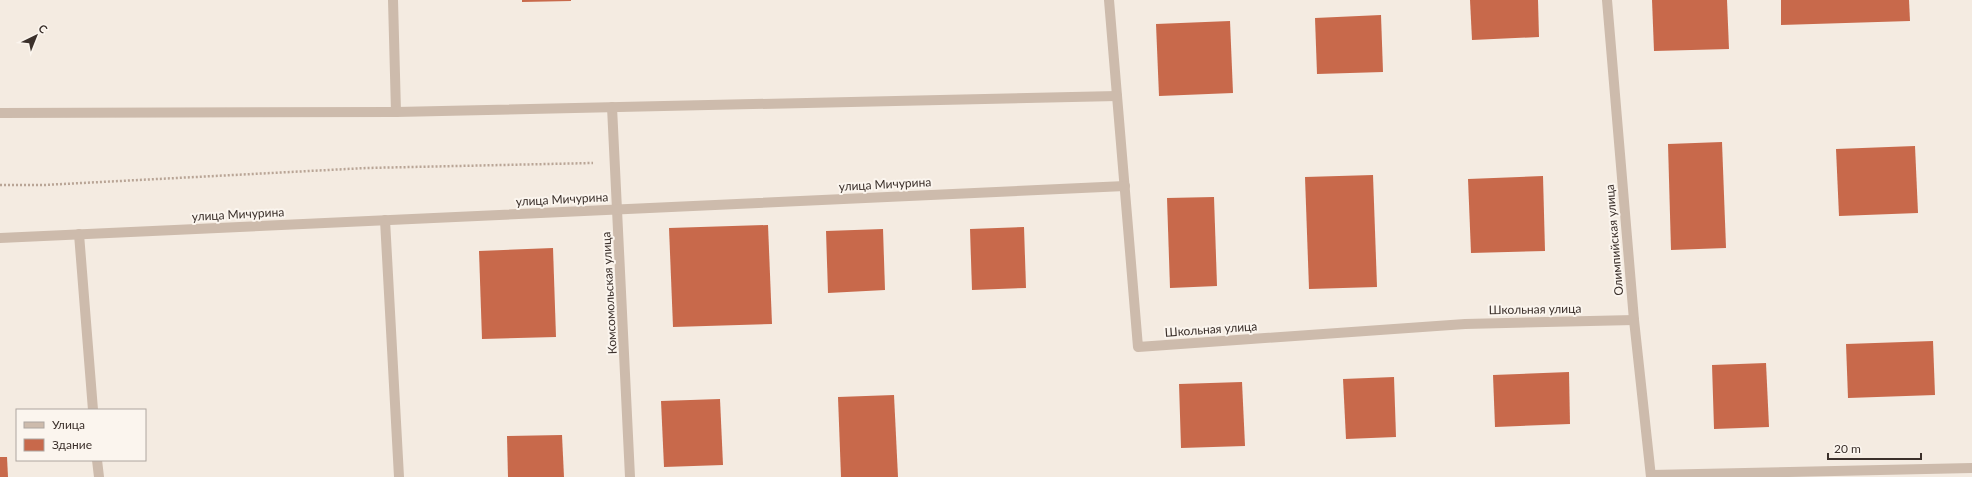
<svg xmlns="http://www.w3.org/2000/svg" width="1972" height="477" viewBox="0 0 1972 477" font-family="Lato,sans-serif">
  <rect width="100%" height="100%" fill="#f4ebe1"/>
  <!-- building -->
  <g fill="#c8694b">
    <path d="M522,0H571V1L522,2Z"/>
    <path d="M1470,0H1538L1539,37L1472,40Z"/>
    <path d="M1652,0H1727L1729,49L1654,51Z"/>
    <path d="M1781,0H1909L1910,21L1781,25Z"/>
    <path d="M1381,15L1383,72L1317,74L1315,18Z"/>
    <path d="M1230,21L1233,93L1159,96L1156,24Z"/>
    <path d="M1722,142L1726,248L1671,250L1668,144Z"/>
    <path d="M1915,146L1918,213L1839,216L1836,149Z"/>
    <path d="M1373,175L1377,287L1309,289L1305,177Z"/>
    <path d="M1543,176L1545,251L1471,253L1468,179Z"/>
    <path d="M1214,197L1217,286L1170,288L1167,198Z"/>
    <path d="M768,225L772,324L673,327L669,228Z"/>
    <path d="M1024,227L1026,288L972,290L970,229Z"/>
    <path d="M883,229L885,290L828,293L826,231Z"/>
    <path d="M553,248L556,337L482,339L479,251Z"/>
    <path d="M1933,341L1935,395L1848,398L1846,344Z"/>
    <path d="M1766,363L1769,427L1714,429L1712,365Z"/>
    <path d="M1569,372L1570,424L1495,427L1493,375Z"/>
    <path d="M1394,377L1396,437L1346,439L1343,379Z"/>
    <path d="M1242,382L1245,446L1181,448L1179,384Z"/>
    <path d="M894,395L898,477H841L838,397Z"/>
    <path d="M720,399L723,465L664,467L661,401Z"/>
    <path d="M562,435L564,477H508L507,436Z"/>
    <path d="M0,457H7L8,477H0Z"/>
  </g>
  <g fill="none" stroke-linecap="round" stroke-linejoin="round">
    <!-- path -->
    <path stroke="#b9a596" stroke-width="2.5" stroke-dasharray="2 2" stroke-linecap="butt" d="M0,185H44L366,168L593,163"/>
    <!-- minor -->
    <g stroke="#cdbbac" stroke-width="10">
      <path d="M393,0L396,112"/>
      <path d="M1109,0L1138,347L1465,324L1634,320"/>
      <path d="M1607,0L1634,320L1651,477"/>
      <path d="M612,107L630,477"/>
      <path d="M0,113L396,112L1117,96"/>
      <path d="M385,220L399,477"/>
      <path d="M79,234L93,410"/>
      <path d="M0,238L1125,186"/>
      <path d="M97,460L99,477"/>
      <path d="M1651,475L1972,468"/>
    </g>
  </g>
  <g text-anchor="middle" dominant-baseline="central" stroke-width="4" stroke-linejoin="round" paint-order="stroke">
    <!-- street labels -->
    <g font-size="12" fill="#3b302b" stroke="#fbf5ee">
      <text transform="translate(885 184) rotate(-3)">улица Мичурина</text>
      <text transform="translate(562 199) rotate(-3)">улица Мичурина</text>
      <text transform="translate(238 214) rotate(-3)">улица Мичурина</text>
      <text transform="translate(1614 240) rotate(-95)">Олимпийская улица</text>
      <text transform="translate(609 293) rotate(-93)">Комсомольская улица</text>
      <text transform="translate(1535 309) rotate(-1)">Школьная улица</text>
      <text transform="translate(1211 329) rotate(-4)">Школьная улица</text>
    </g>
  </g>
  <!-- legend -->
  <rect x="16" y="409" width="130" height="52" fill="#fbf5ee" stroke="#aea6a0"/>
  <rect x="24" y="422" width="20" height="6" fill="#cdbbac" stroke="#aea6a0"/>
  <text x="52" y="429" font-size="12" fill="#3b302b">Улица</text>
  <rect x="24" y="439" width="20" height="12" fill="#c8694b" stroke="#aea6a0"/>
  <text x="52" y="449" font-size="12" fill="#3b302b">Здание</text>
  <!-- north arrow -->
  <g transform="translate(36 36) rotate(43)" stroke="#fbf5ee" stroke-width="3" paint-order="stroke">
  <path d="M0-3L7 15L0 10L-7 15Z" fill="#3b302b"/>
  <text y="-6" font-size="11" font-weight="bold" text-anchor="middle" fill="#3b302b">С</text>
  </g>
  <!-- scale -->
  <path d="M1828 453v6h93v-6" fill="none" stroke="#3b302b" stroke-width="2"/>
  <text x="1834" y="453" font-size="12" fill="#3b302b" stroke="#fbf5ee" stroke-width="3" paint-order="stroke">20 m</text>
</svg>
